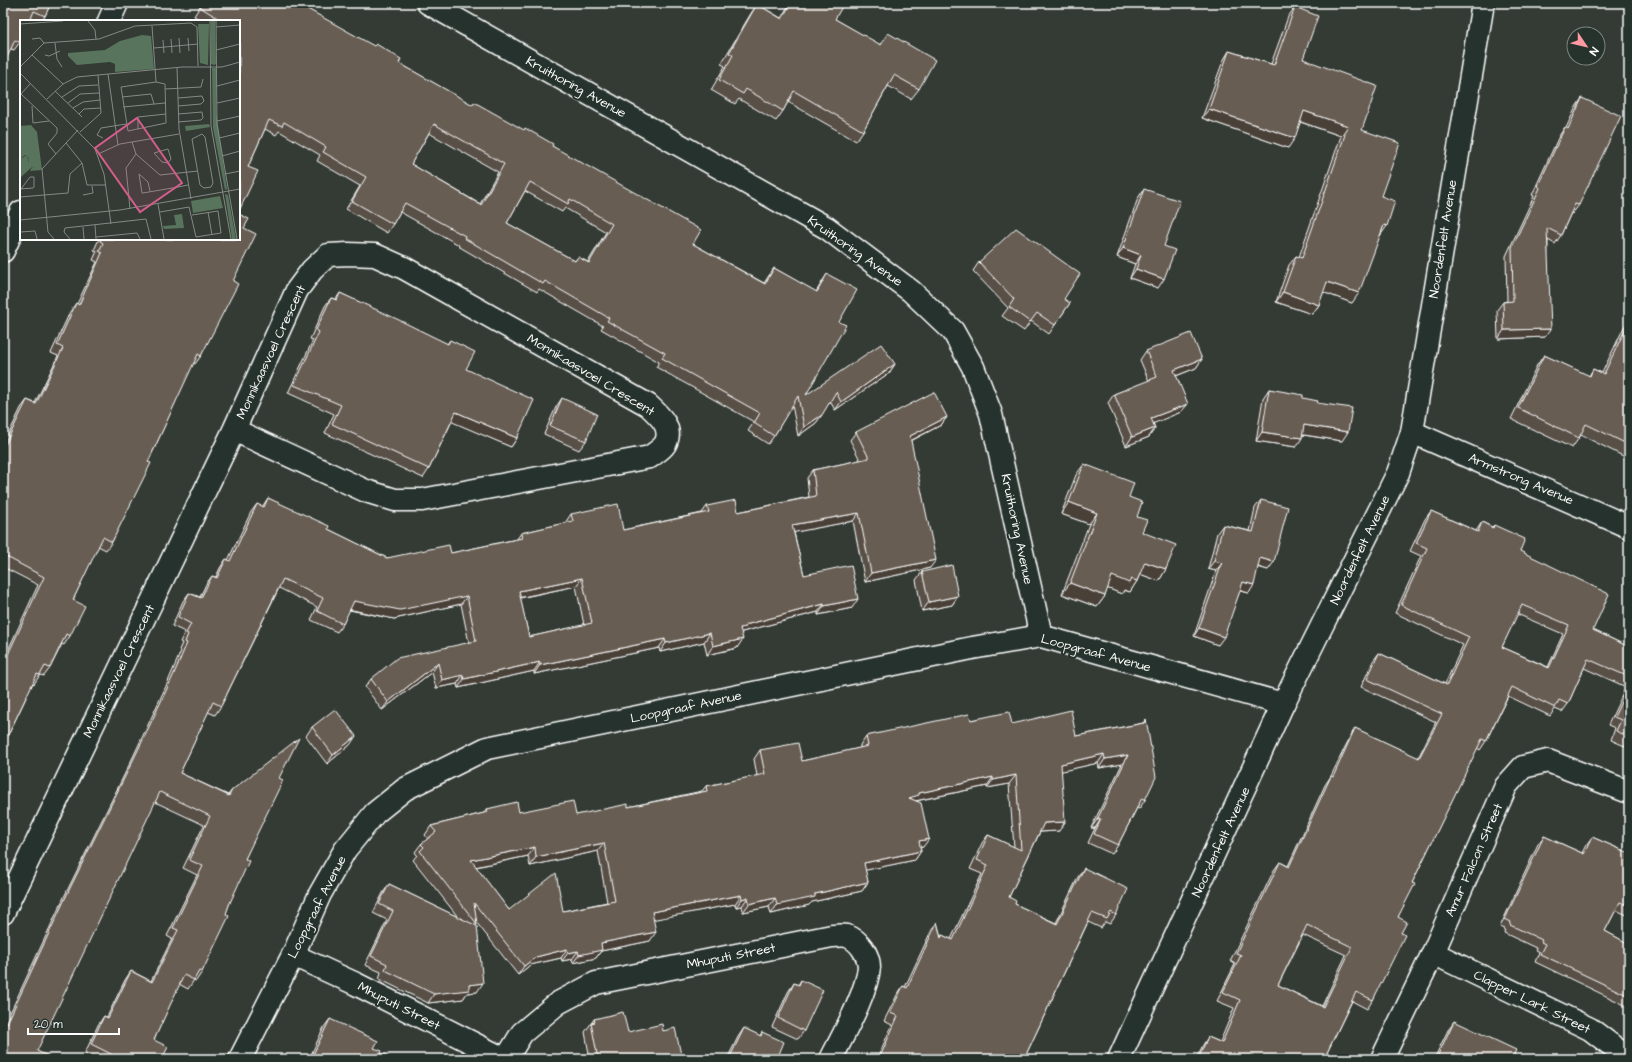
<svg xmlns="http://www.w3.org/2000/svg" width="1632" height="1062" viewBox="0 0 1632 1062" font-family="'Architects Daughter',sans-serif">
  <rect width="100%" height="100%" fill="#333b34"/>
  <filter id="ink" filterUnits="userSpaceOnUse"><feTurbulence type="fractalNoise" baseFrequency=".025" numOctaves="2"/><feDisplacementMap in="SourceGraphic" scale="8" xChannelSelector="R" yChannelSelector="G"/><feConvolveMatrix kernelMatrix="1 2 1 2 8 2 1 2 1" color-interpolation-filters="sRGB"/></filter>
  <g filter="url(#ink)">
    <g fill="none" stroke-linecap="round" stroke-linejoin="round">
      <defs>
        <g id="minor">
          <path d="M428,3L827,228L911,291L953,331L973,367L991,414L1041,636"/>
          <path d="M109,21L117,3"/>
          <path d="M3,251L21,212"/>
          <path d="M1412,432L1629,527"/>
          <path d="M3,913L234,430L297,290L312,270L328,255L348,254L375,255L404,268L648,405C659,415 674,428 665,444C662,449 655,453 650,457L422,500H395L366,491L234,430"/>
          <path d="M1433,953L1590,1029L1623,1054L1626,1059"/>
          <path d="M293,955L356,984L504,1059"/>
          <path d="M240,1059L293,955L320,894L345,850L375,813L405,789L487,748L972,648L1041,636L1283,704"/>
          <path d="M506,1059L522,1033L558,1003L596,983L832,936C836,936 843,935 847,936C859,940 869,955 869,967C867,993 843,1035 831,1059"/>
          <path d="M1119,1059L1283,704L1398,473L1412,432L1483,3"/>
          <path d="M1382,1059L1433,953L1506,786L1523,767L1548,761L1629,792"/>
        </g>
      </defs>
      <!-- minor casing -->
      <use href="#minor" stroke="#fff" stroke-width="25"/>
      <!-- minor -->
      <use href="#minor" stroke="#26332d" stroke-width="22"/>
    </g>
    <!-- wall -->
    <g fill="#595047" stroke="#fff" fill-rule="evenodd">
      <path d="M3,3H51L45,16L42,21H32L30,20L20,42L14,50L11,49Z"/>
      <path d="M202,3H306L304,7L399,63L472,105L552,146L693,244L764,283L774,268L816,292L822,282L827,274L839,322L806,395L895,364L889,373L835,410L830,401L816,423L798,436L792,405L774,436L768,444L748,431L754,422L656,367L659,362L601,329L603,326L539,289L537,292L458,246L459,245L400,212L393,224L387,233L346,209L360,186L317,161L320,155L279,131L276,135L265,129L248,167L239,21H203L194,16ZM429,133L498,172L480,204L411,164ZM525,191L562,212L565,208L606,232L588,262L578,257L575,261L507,223Z"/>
      <path d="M652,3H665L661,8Z"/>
      <path d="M678,3H684L682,6Z"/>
      <path d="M790,3H840L835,19L880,45L888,33L919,89L911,99L888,86L863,131L856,141L788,102L783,111L776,121L739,99L735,104L711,90L725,66L721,64L750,15L757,4L781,18Z"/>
      <path d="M1295,7L1303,59L1362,130L1381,196L1380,235L1352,303L1323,292L1319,305L1312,314L1276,302L1289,265L1296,256L1299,257L1341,136L1300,122L1288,148L1202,118L1223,61L1229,51L1271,64L1288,17Z"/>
      <path d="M1582,98L1579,205L1572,214L1571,213L1561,235L1555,244L1548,240L1545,337L1498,339L1497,310L1503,302L1507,301L1506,256L1534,196L1532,195L1559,136L1565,127L1566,128L1576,107Z"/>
      <path d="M1144,189L1158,288L1130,278L1135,264L1117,257L1138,198Z"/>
      <path d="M244,228L233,281L201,356L195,364L193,363L112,542L106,550L98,546L73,600L70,636L64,645L62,644L50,668L44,676L40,675L34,684L33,683L3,746V661L38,585L3,567V446L21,408L27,400L35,403L58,356L51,353L70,312L76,303L77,304L97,262L93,260L97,251L94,250L99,239H239Z"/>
      <path d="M979,262L1070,303L1049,334L1031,321L1024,331L1002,316L1008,308L973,271Z"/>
      <path d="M340,293L447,344L450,340L466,369L517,438L511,447L452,421L429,469L423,478L325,433L334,414L288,393L313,340L310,339L325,306L331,298L336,299Z"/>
      <path d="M1629,320V459L1581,435L1572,448L1511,419L1537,365L1544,355L1589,376L1593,369L1602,373L1624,327Z"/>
      <path d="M1146,351L1202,359L1196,368L1176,376L1181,412L1153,423L1155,428L1149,437L1126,446L1108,403L1114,394L1149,381L1140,360Z"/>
      <path d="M1269,389L1303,398L1342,441L1303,435L1296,447L1256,441L1263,398Z"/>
      <path d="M562,398L586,441L579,450L544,434L556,407Z"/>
      <path d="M947,417L941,425L911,441L930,568L865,582L853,521L794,532L804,575L852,608L818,615V612L742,632L737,648L707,655L704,642L660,652L659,648L534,674V671L458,688L457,684L436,688L432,672L382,710L365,687L371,679L469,643L461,604L394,619L349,610L343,624L337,632L311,620L317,607L279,588L221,706L215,715L208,712L180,773L228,795L232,790L279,778L245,859L229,905L202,972L196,981L194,980L188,989L179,984L154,1040L162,1059H98L85,1053L98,1025L104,1016L107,1017L125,980L131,971L151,981L172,939L167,936L197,875L183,868L204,825L155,802L3,1059V1028L64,897L133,757L167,684L181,651L179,650L182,643L180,642L185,632L172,626L183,601L189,593L200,597L206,584L212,576L216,577L220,568L226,559L228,560L251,512L257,504L262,507L268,498L328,529L387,558L451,553L517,539L521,533L565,523L571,514L623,530L702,513L707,506L738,512L809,497L807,478L813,470L860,460L850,440L856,432ZM576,586L584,625L529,637L520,598Z"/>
      <path d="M1084,464L1129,497L1142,532L1166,569L1159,581L1140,574L1137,581L1130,592L1124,590L1122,594L1107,588L1105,596L1097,607L1062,594L1089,524L1061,514L1076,475Z"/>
      <path d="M1261,500L1268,570L1258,567L1249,593L1240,591L1218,645L1194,636L1216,571L1208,569L1217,533L1223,525L1250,531L1255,508Z"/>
      <path d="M1431,511L1476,531L1482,522L1492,527L1494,525L1520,551L1593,630L1629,647V748L1611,740L1615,728L1608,725L1626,687L1584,668L1568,704L1562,712L1555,709L1550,716L1508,696L1486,741L1480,750L1477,748L1412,883L1398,917L1401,933L1373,1000L1367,1009L1352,1001L1324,1059H1196L1203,1045L1208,1037L1220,1042L1234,1008L1217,1001L1235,964L1230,961L1274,870L1280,862L1288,866L1325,785L1331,776L1350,737L1355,728L1418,758L1436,722L1361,687L1373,661L1379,653L1445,684L1463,645L1395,613L1421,556L1410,551L1425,519ZM1517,614L1563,634L1548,667L1502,647ZM1303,935L1346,955L1322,1006L1278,985Z"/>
      <path d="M922,572L958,596L952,605L922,611L916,580Z"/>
      <path d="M1146,719L1145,800L1139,809L1137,808L1118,845L1112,854L1088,843L1095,828H1091L1122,764L1099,768L1098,763L1061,771L1059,831L1040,832L1009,897L1015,904L1056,923L1078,877L1084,868L1116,915L1110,924L1105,922L1101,928L1088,922L1024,1059H877L892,1025L884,1021L897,995L903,986L905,987L931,931L937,922L941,937L942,935L951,939L982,874L970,869L982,843L988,835L1014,847L1009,784L987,788V786L916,801L923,847L920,848L921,851L915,860L865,870L868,882L862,891L812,902L809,905L771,914L769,907L743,912L742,906L736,907L735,904L654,919L650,941L601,951L596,958L573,963L572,959L562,961L561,958L530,965L518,975L476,922L477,924L476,925L477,992L467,993L463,999L428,1003L379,979L381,972L365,965L387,920L373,913L383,893L389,884L458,917L413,860L417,855L415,852L421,844L428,839L425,835L431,826L484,813L487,809L519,812L576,815L628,807L702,791L706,786L757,776L754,759L760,750L802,761L860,748V745L866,736L971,720L1012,724L1076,736L1143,723ZM598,851L607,902L563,911L509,910L476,867L528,856L530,866Z"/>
      <path d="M312,727L350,745L327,764L306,736Z"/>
      <path d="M1544,836L1582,853L1586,845L1592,837L1629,853V916L1616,910L1605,931L1629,944V1007L1535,962L1539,952L1535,950L1536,948L1504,933L1505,929L1500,927L1538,844Z"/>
      <path d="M801,980L804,1031L798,1039L772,1027L788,992L794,983L798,985Z"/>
      <path d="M330,1019L374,1048L381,1053L393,1059H309L324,1027Z"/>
      <path d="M594,1019L628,1032L663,1031L682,1059H590L585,1032Z"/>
      <path d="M1454,1021L1512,1059H1434L1448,1030Z"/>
      <path d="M744,1028L760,1036L762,1032L777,1059H727L738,1037Z"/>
    </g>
    <!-- shaded-wall -->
    <g fill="#484139" stroke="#fff">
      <path d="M1209,109L1295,138L1288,148L1202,118Z"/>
      <path d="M1304,111L1348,126L1341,136L1298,121Z"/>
      <path d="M1384,225L1387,226L1380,236Z"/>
      <path d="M1123,248L1141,255L1135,264L1117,257Z"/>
      <path d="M1136,269L1164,279L1158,288L1130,278Z"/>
      <path d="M1327,282L1359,293L1352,303L1320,291Z"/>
      <path d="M1283,292L1319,305L1312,314L1276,302Z"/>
      <path d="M1551,329L1545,337L1498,339L1504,330Z"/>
      <path d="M1202,359L1196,368L1168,379L1174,370Z"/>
      <path d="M895,364L889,373L835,410L841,402Z"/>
      <path d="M1188,404L1181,412L1145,427L1151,418Z"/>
      <path d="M456,412L517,438L511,447L450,421Z"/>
      <path d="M822,415L816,423L798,436L804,427Z"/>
      <path d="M947,417L941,425L904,444L910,436Z"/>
      <path d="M1304,425L1348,432L1342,441L1298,434Z"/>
      <path d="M1155,428L1149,437L1126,446L1132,437Z"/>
      <path d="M1262,432L1302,438L1296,447L1256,441Z"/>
      <path d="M1069,502L1097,513L1089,524L1061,514Z"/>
      <path d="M859,513L853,521L786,534L792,525Z"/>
      <path d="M1260,558L1274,562L1268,570L1255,566Z"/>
      <path d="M936,560L930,568L865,582L871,573Z"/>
      <path d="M1214,561L1222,563L1216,571L1208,569Z"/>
      <path d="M1145,562L1166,569L1159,581L1137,573Z"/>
      <path d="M1112,576L1131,579L1137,581L1130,592L1124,590L1122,594L1104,587Z"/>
      <path d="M582,578L576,586L513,599L519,591Z"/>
      <path d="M1243,582L1254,585L1249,593L1238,590Z"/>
      <path d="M1070,583L1105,596L1097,607L1062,594Z"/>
      <path d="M467,596L461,604L394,619L348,609L354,601Z"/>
      <path d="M958,596L952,605L922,611L929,602Z"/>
      <path d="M858,599L852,608L818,615L824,606Z"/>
      <path d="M824,604L818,612L742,632L740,636V628L745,625Z"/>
      <path d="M1199,628L1224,637L1218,645L1194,636Z"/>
      <path d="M710,633L704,642L660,652L666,643Z"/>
      <path d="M665,639L659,648L534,674L540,665Z"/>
      <path d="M743,639L737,648L707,655L713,646Z"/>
      <path d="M540,662L534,671L458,688L464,679Z"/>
      <path d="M438,663L432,672L382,710L388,702Z"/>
      <path d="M463,675L457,684L436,688L442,680Z"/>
      <path d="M356,736L350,745L327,764L333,755Z"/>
      <path d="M1104,754L1098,763L1054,773L1061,764Z"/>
      <path d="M1128,755L1122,764L1099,768L1105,759Z"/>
      <path d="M1016,775L1009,784L987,788L993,780Z"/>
      <path d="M993,777L987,786L915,801L909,798L919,793Z"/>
      <path d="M1101,819L1095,828H1091L1097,820Z"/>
      <path d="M1065,822L1059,831L1038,832L1044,823Z"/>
      <path d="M929,839L923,847L913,849L919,841Z"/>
      <path d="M604,843L598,851L530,866L536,857Z"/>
      <path d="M535,847L528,856L465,869L471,860Z"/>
      <path d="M921,851L915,860L857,872L864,863Z"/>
      <path d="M868,882L862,891L812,902L809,905L771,914L777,905L815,894Z"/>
      <path d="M741,895L735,904L646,921L652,912Z"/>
      <path d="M748,897L742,906L736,907L742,899Z"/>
      <path d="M775,898L769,907L743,912L749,904Z"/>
      <path d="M656,932L650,941L601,951L596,958L573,963L579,955L601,943Z"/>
      <path d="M567,949L561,958L530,965L518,975L524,966L536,957Z"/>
      <path d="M578,951L572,959L562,961L568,953Z"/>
      <path d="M483,983L477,992L467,993L463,999L428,1003L434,994L469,985Z"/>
    </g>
    <!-- building -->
    <g fill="#675d52" stroke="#fff" fill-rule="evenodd">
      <path d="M3,3H51L45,16L34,11L30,21H21V39L20,42L15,40L3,66Z"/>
      <path d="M203,3H307L304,7L374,46L376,44L401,59L399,63L473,105L474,102L524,130L525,128L553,144L552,146L701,230L693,244L765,284L774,268L817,292L827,274L857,290L839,322L846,325L806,395L881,344L895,364L841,402L836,392L822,415L804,427L798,396L774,436L754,423L760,413L662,358L665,353L607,321L609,318L545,281L543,284L464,238L465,236L405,203L393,224L352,201L366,177L323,152L326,147L284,122L282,126L269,120L248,167L258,171L239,211V21H218L219,19L200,7ZM434,124L504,164L481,205L411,164ZM530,182L568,204L570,199L612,224L589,263L578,257L575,261L507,223Z"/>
      <path d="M791,3H840L843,5L835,19L881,45L888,33L935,60L919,89L894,75L863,131L794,91L783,111L746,89L743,94L719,80L733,55L729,53L757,4L782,19Z"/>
      <path d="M1295,7L1318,16L1303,59L1377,86L1362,130L1400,143L1381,196L1395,201L1387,226L1384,225L1359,293L1327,282L1319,305L1283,292L1296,256L1302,258L1348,126L1304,111L1295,138L1209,109L1229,51L1274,65Z"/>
      <path d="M1582,98L1621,116L1579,205L1575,204L1561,235L1547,228L1551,329L1504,330L1503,302L1513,301L1512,247L1540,188L1538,186L1565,127L1568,129Z"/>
      <path d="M1144,189L1180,201L1164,246L1175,250L1164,279L1136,269L1141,255L1123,248Z"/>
      <path d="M239,214L249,219L244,228L256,234L233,281L238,284L201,356L198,354L148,462L151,463L112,542L103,537L73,600L85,606L70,636L66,634L50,668L45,666L40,675L37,674L3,746V665L44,577L3,555V449L27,400L36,404L63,348L57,345L76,303L79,305L102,253L99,251L103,243L100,241L101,239H239Z"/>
      <path d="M1016,228L1080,274L1064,299L1070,303L1055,325L1037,313L1030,322L1009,307L1014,299L979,262Z"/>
      <path d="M340,293L399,320L448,344L450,340L475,352L466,369L534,400L517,438L456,412L429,469L332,424L341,405L294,385L319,332L316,330L331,298L337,300Z"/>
      <path d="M1629,321V445L1586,424L1579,438L1518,408L1544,355L1590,376L1593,369L1604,374Z"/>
      <path d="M1191,333L1202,359L1174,370L1188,404L1151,418L1155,428L1132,437L1114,394L1157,377L1146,351Z"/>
      <path d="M1269,389L1303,395V398L1318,401L1317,403L1352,408L1348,432L1304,425L1302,438L1262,432Z"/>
      <path d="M934,392L947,417L910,436L936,560L871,573L859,513L792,525L804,575L851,565L858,599L824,606V604L745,625L746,627L740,628L743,639L713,646L710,633L666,643L665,639L540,665V662L464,679L463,675L442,680L438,663L388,702L371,679L397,658L476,641L467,596L400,610L354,601L343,624L317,611L323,598L283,579L221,706L213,702L180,773L229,796L232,790L299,738L279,778L283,780L245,859L249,861L229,905L226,914L229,916L202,972L199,971L194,980L184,975L154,1040L168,1047L162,1059H111L113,1055L91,1044L104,1016L108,1018L131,971L152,982L178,930L173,928L203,866L189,860L210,816L160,792L37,1051L54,1059H3V1032L70,888L139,748L173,676L187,643L185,642L188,634L186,633L191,624L178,617L189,593L201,598L212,576L217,578L226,559L230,561L257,504L264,507L268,498L329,526L328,529L387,558L449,545L451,553L522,538L521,533L573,521L571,514L618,504L623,530L709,512L707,506L736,500L738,512L816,496L813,470L869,458L856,432ZM582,578L592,623L529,637L519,591Z"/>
      <path d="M562,398L597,414L586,441L550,426Z"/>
      <path d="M1084,464L1134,483L1129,497L1142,502L1137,517L1147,520L1142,532L1176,545L1166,569L1145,562L1137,581L1131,579L1129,583L1112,576L1105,596L1070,583L1097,513L1069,502Z"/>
      <path d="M1261,500L1288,507L1274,562L1260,558L1254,585L1243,582L1224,637L1199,628L1222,563L1214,561L1223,525L1253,532Z"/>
      <path d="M1431,511L1478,532L1482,522L1493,528L1494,525L1525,539L1520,551L1609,594L1593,630L1629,647V677L1588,659L1568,704L1559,700L1555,708L1512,687L1486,741L1482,739L1412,883L1415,884L1398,917L1407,922L1401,933L1405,935L1373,1000L1356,992L1324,1059H1198L1208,1037L1222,1043L1240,1000L1223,992L1241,955L1236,953L1280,862L1289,867L1331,776L1333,777L1355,728L1419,758L1442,714L1367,679L1379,653L1447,685L1469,637L1401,605L1427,548L1416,543ZM1522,605L1569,625L1549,668L1502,647ZM1307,925L1352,947L1323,1007L1278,985Z"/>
      <path d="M952,565L958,596L929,602L922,572Z"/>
      <path d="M1629,685V737L1616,731L1621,720L1614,717Z"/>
      <path d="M335,709L356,736L333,755L312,727Z"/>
      <path d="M1071,710L1076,736L1144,723L1146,719L1156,777L1145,800L1142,798L1118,845L1094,834L1101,819L1097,820L1128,755L1105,759L1104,754L1061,764L1065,822L1044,823L1009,897L1016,901L1015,904L1057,924L1084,868L1128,889L1116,915L1111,912L1107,919L1092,913L1024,1059H879L898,1016L890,1013L903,986L907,988L937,922L941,938L942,935L953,940L988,865L977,860L988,835L1021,850L1016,775L993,780V777L919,793V795L909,798L921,803L929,839L919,841L921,851L864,863L868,882L815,894V897L777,905L775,898L749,904L748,897L742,899L741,895L652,912L656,932L601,943L602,950L579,955L578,951L568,953L567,949L536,957L524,966L474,903L477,924L420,851L424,847L421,844L436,832L431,826L488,812L487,809L517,802L519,812L573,801L576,815L628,804V807L707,791L706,786L765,774L760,750L798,743L802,761L868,746L866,736L969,714L971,720L1009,712L1012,724ZM604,843L615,901L563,911L556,873L509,910L471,860L535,847L536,857Z"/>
      <path d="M1544,836L1584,854L1592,837L1629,853V906L1620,902L1605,931L1629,944V996L1540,954L1545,944L1541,942L1542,940L1510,925L1511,922L1505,919Z"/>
      <path d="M389,884L477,926L483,983L469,985V990L434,994L385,970L387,964L371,956L393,911L379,904Z"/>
      <path d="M801,980L823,990L804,1031L778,1018L794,983L799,985Z"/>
      <path d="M623,1012L628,1032L662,1024L663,1031L675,1028L682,1059H598L591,1023L595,1022L594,1019Z"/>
      <path d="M330,1019L378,1041L374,1048L382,1051L381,1053L393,1059H311Z"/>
      <path d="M1454,1021L1516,1050L1512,1059H1436Z"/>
      <path d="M744,1028L761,1036L762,1032L784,1042L777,1059H729Z"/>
      <path d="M866,1055L875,1059H864Z"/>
    </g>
  </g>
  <g text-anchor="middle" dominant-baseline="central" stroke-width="4" stroke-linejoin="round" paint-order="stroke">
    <!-- street labels -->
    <g font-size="13" fill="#fff" stroke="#26332d">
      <text transform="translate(576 87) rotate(29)">Kruithoring Avenue</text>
      <text transform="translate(1443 239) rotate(-81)">Noordenfelt Avenue</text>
      <text transform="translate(855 251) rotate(35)">Kruithoring Avenue</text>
      <text transform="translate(271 352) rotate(-65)">Monnikaasvoel Crescent</text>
      <text transform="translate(591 375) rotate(31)">Monnikaasvoel Crescent</text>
      <text transform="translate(1521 479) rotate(23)">Armstrong Avenue</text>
      <text transform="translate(1017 529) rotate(78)">Kruithoring Avenue</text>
      <text transform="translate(1360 550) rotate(-64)">Noordenfelt Avenue</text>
      <text transform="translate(1096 653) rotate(15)">Loopgraaf Avenue</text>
      <text transform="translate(119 671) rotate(-64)">Monnikaasvoel Crescent</text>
      <text transform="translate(686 707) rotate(-12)">Loopgraaf Avenue</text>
      <text transform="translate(1221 842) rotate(-65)">Noordenfelt Avenue</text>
      <text transform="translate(1474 860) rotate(-66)">Amur Falcon Street</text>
      <text transform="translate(317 907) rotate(-63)">Loopgraaf Avenue</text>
      <text transform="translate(731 956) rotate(-11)">Mhuputi Street</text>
      <text transform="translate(1532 1002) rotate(26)">Clapper Lark Street</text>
      <text transform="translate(399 1006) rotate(27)">Mhuputi Street</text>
    </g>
  </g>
  <!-- overview -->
  <g transform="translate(20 20)">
    <rect width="220" height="220" fill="#333b34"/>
    <path d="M191,1H195L196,44L194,45L191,44ZM178,4H189L188,45L180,43ZM122,15L131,16L134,49L95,52V44L90,42L57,45L48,36V33L85,30L100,21ZM192,48H196V92L207,169L205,170L193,108ZM189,104L190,107L166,111L165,106ZM11,105L17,112L22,150L10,151L12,147L15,148L9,143L8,137L5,135L0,139V106ZM205,174L208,175L216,219H212ZM200,176L203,188L173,193L171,181ZM162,194L164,208L144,209L143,206L156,205L154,195Z" fill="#58745c"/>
    <path d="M7,135L9,143H15V148L12,147L0,158V139Z" fill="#58745c"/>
    <path fill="none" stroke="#858985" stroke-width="1" d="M68,1L75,10L76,19M190,1L191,106L211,219M196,1L197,104L217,219M0,4L43,1M132,6L136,62M196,7L220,5M159,18L160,33M168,18L169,31M12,19L20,18L24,23M151,19L152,33M143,20L144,33M35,23L37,39L42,47M134,28L178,24M196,30L220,24M12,35L43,64M25,35L29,36L40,31M0,47L24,23L79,19L115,6L171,3L177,7L178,46M157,48L159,109L171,179M0,53L75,129L84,154L91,204M88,54L98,125M136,62L145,64L146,103L108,111L101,67ZM197,66L220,60M145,69L181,67L183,59M35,71L62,97M1,74L37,108V113L28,124L36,134M0,75L10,64M42,77L59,66L78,65M102,77L131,74L134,84M158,78L182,76L184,81L181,84L158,86M27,79L43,64L57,57L162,47H202L220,42M48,83L60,74L79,73M197,83L220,78M12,86L13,103L29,101M103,87L145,83M53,88L63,82L80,80M59,94L64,89L81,88M158,94L182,92L183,98L181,100L158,102M197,101L220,96M118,109V97L146,94M60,112L81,93L78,55M182,114L185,117L193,163L191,167L184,168L180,165L172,119ZM83,118L77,115L81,108L106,104M199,118L220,113M112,122L116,134L140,155L178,151M46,123L62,143L67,165H86M148,129L151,139L148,143L142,142L134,133ZM78,134L100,124L159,114M202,136L220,131M205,154L220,151M0,169L13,168L14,167V157H10L1,169M130,171L128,162L119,154L122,173H123L158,167L168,165M63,175L73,173L72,166M0,177L48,173L50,154L62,143M138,184L144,219M110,189L106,148L116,134M140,192L169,187L176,217L201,213L198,191L172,195M188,192L192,215M0,200L100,190L220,169M75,205L76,219M63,207L64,219M0,212L15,211L17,219M76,217L117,213L120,219M34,219L28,212L22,149L58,110M50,219L44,212L45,208L126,199L131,219"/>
    <path fill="#d45d8c" fill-opacity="0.15" stroke="#d45d8c" stroke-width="2" d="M117,98L162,163L120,192L75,128Z"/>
    <rect width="220" height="220" fill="none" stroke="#fff" stroke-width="2"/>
  </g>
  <!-- margin -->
  <rect width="1632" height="1062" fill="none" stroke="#26332d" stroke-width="16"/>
  <rect x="8" y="8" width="1616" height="1046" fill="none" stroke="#fff" stroke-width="1.5" filter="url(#ink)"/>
  <!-- north arrow -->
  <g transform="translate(1586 46) rotate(125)"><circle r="19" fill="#26332d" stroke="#7d8581"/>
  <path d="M0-3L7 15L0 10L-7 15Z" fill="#ff9aa2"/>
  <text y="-6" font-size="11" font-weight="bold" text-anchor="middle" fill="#ffffff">N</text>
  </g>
  <!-- scale -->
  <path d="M28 1028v6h91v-6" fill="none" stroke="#ffffff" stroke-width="2"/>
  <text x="34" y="1028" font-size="12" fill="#ffffff" stroke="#26332d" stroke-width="3" paint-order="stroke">20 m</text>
</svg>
